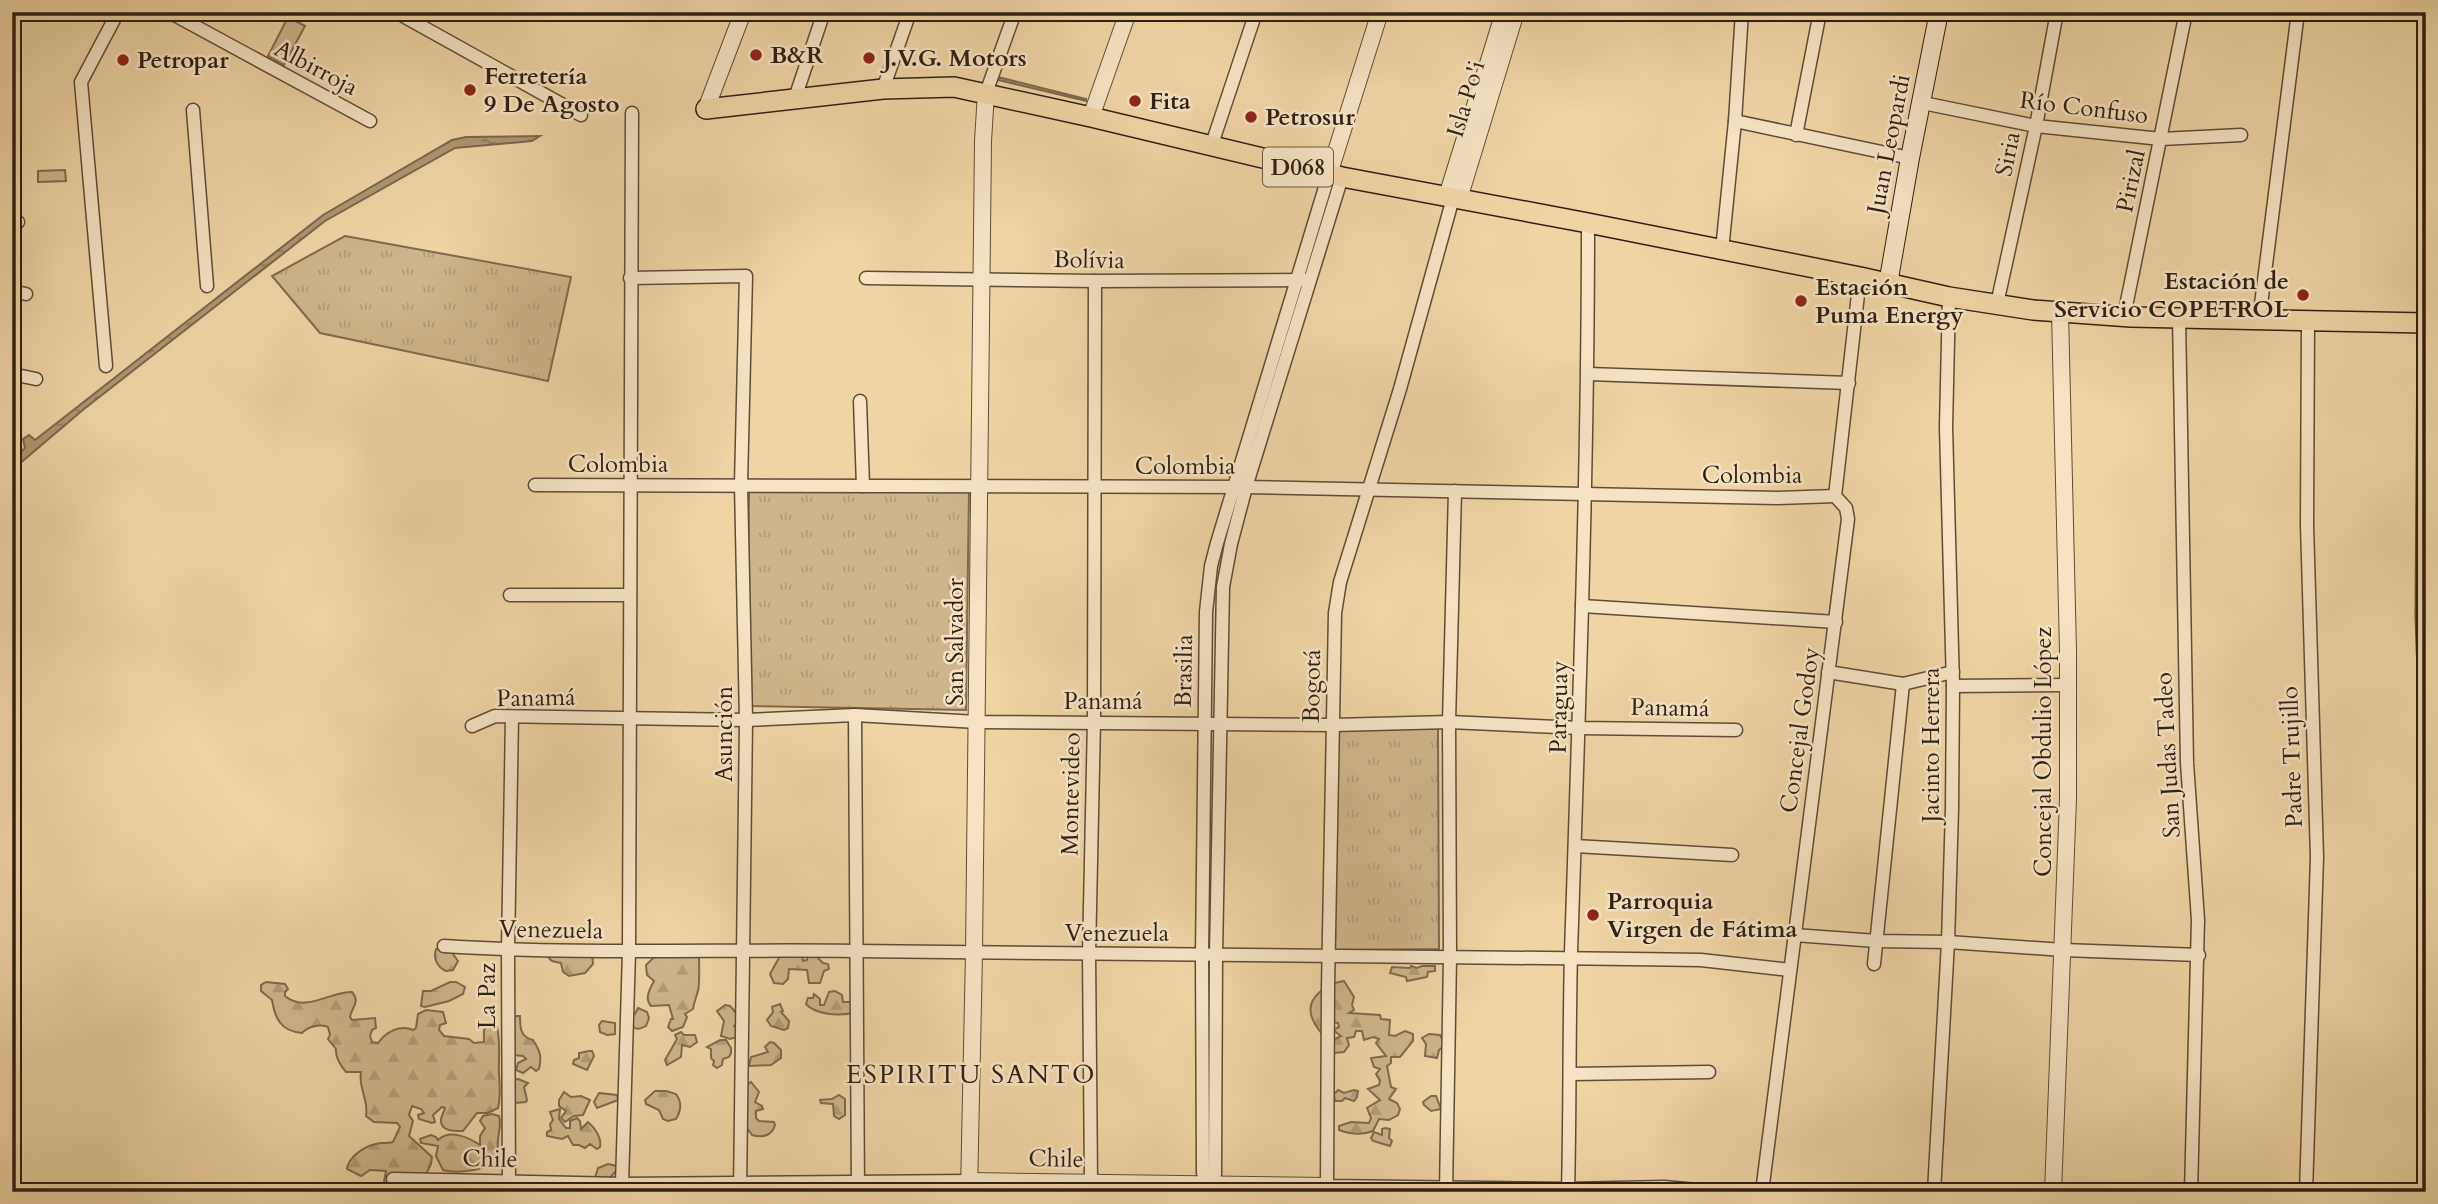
<svg xmlns="http://www.w3.org/2000/svg" width="2438" height="1204" viewBox="0 0 2438 1204" font-family="Cardo,serif">
  <defs>
    <pattern id="grass-tufts" width="24" height="20" patternUnits="userSpaceOnUse" patternTransform="scale(1.75)"><rect width="24" height="20" fill="#cfb58b"/><path d="M3 7l-1-3M5 7V3M7 7l1-3M15 17l-1-3M17 17v-4M19 17l1-3" fill="none" stroke="#b29b77"/></pattern>
    <pattern id="forest-firs" width="22" height="20" patternUnits="userSpaceOnUse" patternTransform="scale(1.75)"><rect width="22" height="20" fill="#cfb58b"/><path d="M5 1l3.5 6h-7zM16 11l3.5 6h-7z" fill="#b29b77"/></pattern>
    <pattern id="water-ripples" width="26" height="14" patternUnits="userSpaceOnUse" patternTransform="scale(1.75)"><rect width="26" height="14" fill="#ae9672"/><path d="M2 4q2-2 4 0t4 0M15 11q2-2 4 0t4 0" fill="none" stroke="#8e7a5c"/></pattern>
  </defs>
  <rect width="100%" height="100%" fill="#f0d4a4"/>
  <filter id="stains"><feTurbulence type="fractalNoise" baseFrequency=".00286" numOctaves="4"/><feColorMatrix values="0 0 0 0 .2 0 0 0 0 .09 0 0 0 0 .02 0 0 0 .5 -.17"/></filter>
  <radialGradient id="worn" r=".72"><stop offset=".6" stop-color="#630" stop-opacity="0"/><stop offset="1" stop-color="#630" stop-opacity=".3"/></radialGradient>
  <!-- grass -->
  <g fill="url(#grass-tufts)" stroke="#7f6a4e" stroke-width="2">
    <path d="M345,236L571,277L548,381L320,333L272,276Z"/>
    <path d="M969,489L966,710L747,706L749,490Z"/>
    <path d="M1438,728L1439,949L1333,950L1334,730Z"/>
    <path d="M733,1179V1192H512V1190Z"/>
  </g>
  <!-- forest -->
  <g fill="url(#forest-firs)" stroke="#7f6a4e" stroke-width="2">
    <path d="M447,946L458,961L453,970L446,971C437,967 433,958 436,949Z"/>
    <path d="M592,954L593,964L585,973L569,976L563,972L561,963L552,961L548,957V955Z"/>
    <path d="M662,955H699C699,963 700,984 698,991C696,998 694,1002 693,1009L685,1014L687,1017L683,1027L672,1031L668,1027L671,1019H673L669,1005L651,1006C644,998 650,989 654,981L647,975L646,965L653,958Z"/>
    <path d="M802,955L803,961L807,960L808,956H816L823,963L828,964L829,969L824,971L820,983H809L807,970L789,969L788,979L783,984L774,983L770,974L780,956Z"/>
    <path d="M1411,966L1417,968L1422,966H1435V971L1428,972L1427,977L1407,981L1406,977L1390,973L1392,967L1410,968Z"/>
    <path d="M1344,981L1354,997L1352,1005L1354,1010L1349,1013L1380,1015L1381,1019L1390,1020L1389,1035L1395,1036L1405,1031L1413,1034V1041L1400,1057H1391V1063L1387,1066L1391,1087L1396,1089L1389,1099L1397,1103L1400,1109L1398,1115L1389,1120L1379,1119L1373,1131C1361,1136 1350,1134 1339,1130V1126L1351,1122L1369,1123L1371,1118L1367,1108L1380,1100L1368,1089L1379,1085L1380,1081L1376,1074L1380,1069L1374,1067L1371,1058L1386,1056L1376,1043L1379,1039L1373,1037L1364,1040L1362,1031H1356L1354,1037L1347,1038L1349,1045L1344,1052L1334,1053L1331,1041L1341,1036L1333,1030L1339,1027L1338,1023L1332,1022L1322,1034C1318,1029 1312,1020 1311,1014C1307,996 1329,983 1344,981Z"/>
    <path d="M266,982L285,984L288,989L285,992V996C305,1013 329,992 352,992C361,1002 351,1008 350,1017L352,1020L375,1018L376,1028L372,1030L370,1036L372,1042L378,1043C386,1032 400,1024 413,1030L416,1028L418,1014L426,1010L443,1012L446,1023L440,1025L439,1030L444,1036L469,1039L474,1043L484,1042V1030L488,1025L497,1027C500,1039 499,1050 499,1062C498,1078 502,1091 498,1108L488,1113H477L463,1131C455,1131 440,1132 441,1119C442,1115 444,1112 445,1108L442,1107L433,1115L435,1122L432,1123L419,1119L418,1115L424,1113L421,1109L412,1106L409,1115L413,1121L409,1136L432,1157L431,1164L421,1185L427,1188V1192H379L383,1187L386,1171L370,1170L361,1176L347,1169C348,1158 364,1146 376,1144C381,1142 387,1144 393,1142L400,1127L397,1123L374,1122L366,1116C369,1100 358,1088 361,1072H346C341,1066 335,1058 336,1049L328,1039L330,1035L328,1027C320,1024 308,1026 302,1033C280,1031 275,1018 272,1000L261,991V985Z"/>
    <path d="M450,982H456L465,987L463,994L449,1001L425,1007L421,1006L423,991H431Z"/>
    <path d="M835,991L842,995L843,1002H854L853,1013C838,1016 816,1015 806,1004L808,998H813L814,994L820,999V1005H824L829,992Z"/>
    <path d="M780,1004L783,1011L781,1012L789,1021L788,1028L784,1030L771,1026L767,1020L773,1012L772,1007Z"/>
    <path d="M725,1005L730,1006L737,1014V1024L734,1026L737,1029V1037L730,1039L721,1036L724,1021L717,1011Z"/>
    <path d="M638,1008L647,1012L649,1018L646,1026C637,1031 634,1029 628,1021L631,1015L635,1014Z"/>
    <path d="M516,1016H520C520,1027 520,1037 533,1040C540,1051 542,1056 539,1069L536,1071L531,1067L523,1073L516,1070L518,1063L526,1059L523,1056L514,1055L513,1019Z"/>
    <path d="M602,1021L615,1023V1034L607,1035L600,1032L599,1025Z"/>
    <path d="M681,1032L684,1035H695L697,1042L690,1047L682,1045L681,1057L667,1065L665,1060L677,1039L675,1035Z"/>
    <path d="M1429,1034L1440,1035L1445,1045L1439,1050L1437,1058L1425,1056L1426,1044L1422,1038Z"/>
    <path d="M720,1040H726L731,1048V1053L729,1057L723,1059L722,1065L717,1068L713,1065L714,1061L711,1058V1049L707,1047Z"/>
    <path d="M770,1042L774,1043L781,1050V1058L771,1065L749,1066L751,1057L768,1052L765,1047Z"/>
    <path d="M589,1051H592L594,1056L587,1070L573,1064L574,1060L579,1058V1053Z"/>
    <path d="M518,1079L528,1083L524,1087L527,1100L526,1102L514,1103L512,1080Z"/>
    <path d="M751,1082L759,1092L755,1102L762,1106L763,1109L756,1111V1118L759,1121L774,1122L775,1125C772,1136 762,1138 752,1135L746,1127L747,1085Z"/>
    <path d="M1338,1090L1344,1093L1354,1090L1358,1091L1357,1097L1354,1101L1345,1098L1342,1101H1335L1334,1094Z"/>
    <path d="M655,1091H666L676,1094C682,1102 681,1111 676,1119L668,1121L663,1119L659,1110L646,1104L645,1100Z"/>
    <path d="M564,1092L571,1097L581,1096L590,1100L583,1115L574,1116L565,1122L561,1118L566,1111L559,1106V1100Z"/>
    <path d="M599,1093L617,1095L618,1100L597,1108L594,1102Z"/>
    <path d="M839,1095L845,1099V1115L839,1119L834,1116L833,1104L821,1103L820,1100L832,1099Z"/>
    <path d="M1431,1096H1436L1441,1109L1431,1111L1424,1105L1423,1102Z"/>
    <path d="M560,1109L559,1119L566,1128H570V1121L577,1118L580,1121L581,1129L588,1122C595,1128 602,1138 600,1147L597,1149L590,1144L585,1148L579,1145H573L568,1136L562,1139L547,1136V1132L551,1130L550,1124L553,1120L550,1112Z"/>
    <path d="M492,1114L499,1116C503,1128 494,1140 499,1158C491,1170 457,1174 443,1170L436,1156L438,1146L421,1143L420,1139L431,1135L436,1137L438,1140C450,1129 468,1137 480,1145V1136L485,1128L480,1121L483,1116Z"/>
    <path d="M1385,1128L1390,1129L1389,1138L1392,1141L1390,1146L1373,1141L1371,1138L1374,1132L1382,1135V1129Z"/>
    <path d="M608,1164L617,1166V1170L607,1181L595,1178L598,1168Z"/>
    <path d="M435,1184L466,1185L489,1191L432,1192Z"/>
  </g>
  <!-- pitch -->
  <g fill="#cfb58b" stroke="#7f6a4e" stroke-width="2">
    <path d="M288,17L305,26L284,65L268,56Z"/>
    <path d="M65,170L66,181L38,182V171Z"/>
  </g>
  <!-- water -->
  <g fill="url(#water-ripples)" stroke="#7b664c" stroke-width="2">
    <path d="M998,77L1086,99V101L998,80Z"/>
    <path d="M540,136L532,141L455,148L325,221L84,409L12,470V461L25,448L23,439L29,435L35,440L323,215L452,140L466,137Z"/>
  </g>
  <g fill="none" stroke-linecap="round" stroke-linejoin="round">
    <defs>
      <g id="minor">
        <path d="M169,12L370,121"/>
        <path d="M396,12L581,115"/>
        <path d="M883,89L910,12"/>
        <path d="M986,93L1015,12"/>
        <path d="M795,98L824,12"/>
        <path d="M1923,103L2036,126L2161,139L2241,135"/>
        <path d="M193,110L207,286"/>
        <path d="M1735,121L1910,158"/>
        <path d="M1796,135L1820,12"/>
        <path d="M1211,147L1256,12"/>
        <path d="M1453,198L1400,389L1340,582L1335,613L1328,988L1327,1186L1568,1189L1664,1187L1719,1192"/>
        <path d="M12,220L18,222"/>
        <path d="M1722,250L1735,121L1742,12"/>
        <path d="M630,278L746,276L741,484L746,720L740,1192"/>
        <path d="M866,278L1095,281L1305,280"/>
        <path d="M12,291L26,294"/>
        <path d="M1997,304L2036,126L2057,12"/>
        <path d="M2124,316L2186,12"/>
        <path d="M2179,317L2187,763L2198,920L2191,1192"/>
        <path d="M2259,320L2298,12"/>
        <path d="M2424,323L2422,617L2426,731"/>
        <path d="M106,366L81,82L118,12"/>
        <path d="M12,374L36,379"/>
        <path d="M1588,374L1849,383"/>
        <path d="M860,401L863,486"/>
        <path d="M535,485L1246,487L1777,498L1835,496"/>
        <path d="M510,595H629"/>
        <path d="M1582,606L1836,622"/>
        <path d="M1828,672L1903,684L1953,672"/>
        <path d="M1953,686L2068,685"/>
        <path d="M855,715L858,1192"/>
        <path d="M472,726L495,716L746,720L855,715L977,722L1334,725L1449,722L1580,728L1736,730"/>
        <path d="M1575,846L1732,855"/>
        <path d="M1794,935L1877,941L1948,942L2063,950L2199,955"/>
        <path d="M444,946C581,955 717,949 854,951C1137,954 1419,955 1701,960L1790,970"/>
        <path d="M1874,964L1903,684"/>
        <path d="M1570,1074L1709,1072"/>
        <path d="M393,1179L622,1184L969,1181"/>
        <path d="M1091,1182L1089,954L1094,721L1095,281"/>
        <path d="M622,1184L629,952L632,113"/>
        <path d="M1211,1184L1203,1173L1202,955L1206,612L1211,566L1217,543L1329,174"/>
        <path d="M509,1192L508,950L512,717"/>
        <path d="M1211,1192L1215,1174L1216,955L1223,587L1231,544L1246,487L1342,177"/>
        <path d="M1446,1192L1450,957L1449,722L1455,491"/>
        <path d="M1568,1192C1570,1112 1569,1033 1571,953C1579,710 1588,467 1588,223"/>
        <path d="M1762,1192L1848,519L1846,508L1835,496L1860,277"/>
        <path d="M1934,1192L1948,942L1952,809L1953,686L1946,427L1949,297"/>
        <path d="M2306,1192L2317,857L2307,525L2308,321"/>
        <path d="M2424,1192L2426,1045"/>
      </g>
      <g id="tertiary">
        <path d="M706,109L743,12"/>
        <path d="M1091,117L1128,12"/>
        <path d="M1329,174L1380,12"/>
        <path d="M1447,196L1504,12"/>
        <path d="M1459,199L1516,12"/>
        <path d="M969,1181L1327,1186V1192"/>
        <path d="M969,1192L974,953L983,141L986,93"/>
        <path d="M2053,1192L2068,799V651L2060,312"/>
      </g>
      <path id="secondary" d="M1888,284L1910,158L1939,12"/>
      <path id="primary" d="M706,109L883,89L954,87L1091,117L1342,177L1588,223L1860,277L1949,297L2033,310L2131,317L2426,323"/>
    </defs>
    <!-- minor casing -->
    <use href="#minor" stroke="#5f4c36" stroke-width="15"/>
    <!-- tertiary casing -->
    <use href="#tertiary" stroke="#5f4c36" stroke-width="18"/>
    <!-- secondary casing -->
    <use href="#secondary" stroke="#2f1f12" stroke-width="20"/>
    <!-- primary casing -->
    <use href="#primary" stroke="#2f1f12" stroke-width="22"/>
    <!-- minor -->
    <use href="#minor" stroke="#f5e3c4" stroke-width="12"/>
    <!-- tertiary -->
    <use href="#tertiary" stroke="#f5e3c4" stroke-width="16"/>
    <!-- secondary -->
    <use href="#secondary" stroke="#f5e3c4" stroke-width="18"/>
    <!-- primary -->
    <use href="#primary" stroke="#f0d4a4" stroke-width="19"/>
  </g>
  <!-- markers -->
  <g fill="#8f2418" stroke="#f5e3c4" stroke-width="2.5">
    <circle cx="756" cy="55" r="7"/>
    <circle cx="869" cy="58" r="7"/>
    <circle cx="123" cy="60" r="7"/>
    <circle cx="470" cy="90" r="7"/>
    <circle cx="1135" cy="101" r="7"/>
    <circle cx="1251" cy="117" r="7"/>
    <circle cx="2303" cy="295" r="7"/>
    <circle cx="1801" cy="301" r="7"/>
    <circle cx="1593" cy="915" r="7"/>
  </g>
  <g text-anchor="middle" dominant-baseline="central" stroke-width="5" stroke-linejoin="round" paint-order="stroke">
    <!-- shield labels -->
    <rect fill="#f5e3c4" stroke="#6a5a47" stroke-width="2" x="1263" y="147.5" width="70" height="39" rx="5"/>
    <g font-size="23" font-weight="bold" fill="#2f1f12">
      <text x="1298" y="167">D068</text>
    </g>
    <!-- poi labels -->
    <g font-size="24" font-weight="bold" fill="#2f1f12" stroke="#f5e3c4" text-anchor="start">
      <text x="770" y="55">B&amp;R</text>
      <text x="883" y="58">J.V.G. Motors</text>
      <text x="137" y="60">Petropar</text>
      <text x="484" y="76">Ferretería<tspan x="484" dy="28">9 De Agosto</tspan></text>
      <text x="1149" y="101">Fita</text>
      <text x="1265" y="117">Petrosur</text>
      <text x="2289" y="281" text-anchor="end">Estación de<tspan x="2289" dy="28">Servicio COPETROL</tspan></text>
      <text x="1815" y="287">Estación<tspan x="1815" dy="28">Puma Energy</tspan></text>
      <text x="1607" y="901">Parroquia<tspan x="1607" dy="28">Virgen de Fátima</tspan></text>
    </g>
    <!-- street labels -->
    <g font-size="24" fill="#2f1f12" stroke="#f5e3c4">
      <text transform="translate(316 68) rotate(28)">Albirroja</text>
      <text transform="translate(1466 99) rotate(-73)">Isla Po'i</text>
      <text transform="translate(2084 108) rotate(7)">Río Confuso</text>
      <text transform="translate(1889 144) rotate(-79)">Juan Leopardi</text>
      <text transform="translate(2008 154) rotate(-78)">Siria</text>
      <text transform="translate(2131 181) rotate(-78)">Pirizal</text>
      <text transform="translate(1089 260) rotate(1)">Bolívia</text>
      <text x="618" y="464">Colombia</text>
      <text x="1185" y="466">Colombia</text>
      <text x="1752" y="475">Colombia</text>
      <text transform="translate(955 642) rotate(-90)">San Salvador</text>
      <text transform="translate(1184 671) rotate(-89)">Brasilia</text>
      <text transform="translate(1312 686) rotate(-89)">Bogotá</text>
      <text transform="translate(536 698) rotate(-1)">Panamá</text>
      <text x="1103" y="701">Panamá</text>
      <text transform="translate(1559 707) rotate(-89)">Paraguay</text>
      <text transform="translate(1670 708) rotate(1)">Panamá</text>
      <text transform="translate(1800 730) rotate(-82)">Concejal Godoy</text>
      <text transform="translate(724 734) rotate(-90)">Asunción</text>
      <text transform="translate(1931 745) rotate(-90)">Jacinto Herrera</text>
      <text transform="translate(2043 752) rotate(-90)">Concejal Obdulio López</text>
      <text transform="translate(2168 755) rotate(-93)">San Judas Tadeo</text>
      <text transform="translate(2292 757) rotate(-92)">Padre Trujillo</text>
      <text transform="translate(1071 794) rotate(-89)">Montevideo</text>
      <text transform="translate(551 930) rotate(1)">Venezuela</text>
      <text x="1117" y="933">Venezuela</text>
      <text transform="translate(487 996) rotate(-90)">La Paz</text>
      <text transform="translate(490 1159) rotate(1)">Chile</text>
      <text transform="translate(1056 1159) rotate(1)">Chile</text>
    </g>
    <!-- neighbourhood labels -->
    <g font-size="26" letter-spacing="2" fill="#2f1f12" stroke="#f5e3c4">
      <text x="971" y="1074">ESPIRITU SANTO</text>
    </g>
  </g>
  <!-- margin -->
  <rect width="2438" height="1204" fill="none" stroke="#f0d4a4" stroke-width="42"/>
  <rect x="14" y="14" width="2410" height="1176" fill="none" stroke="#2f1f12" stroke-width="3.5"/>
  <rect x="21" y="21" width="2396" height="1162" fill="none" stroke="#2f1f12" stroke-width="2"/>
  <rect width="100%" height="100%" filter="url(#stains)"/>
  <rect width="100%" height="100%" fill="url(#worn)"/>
</svg>
